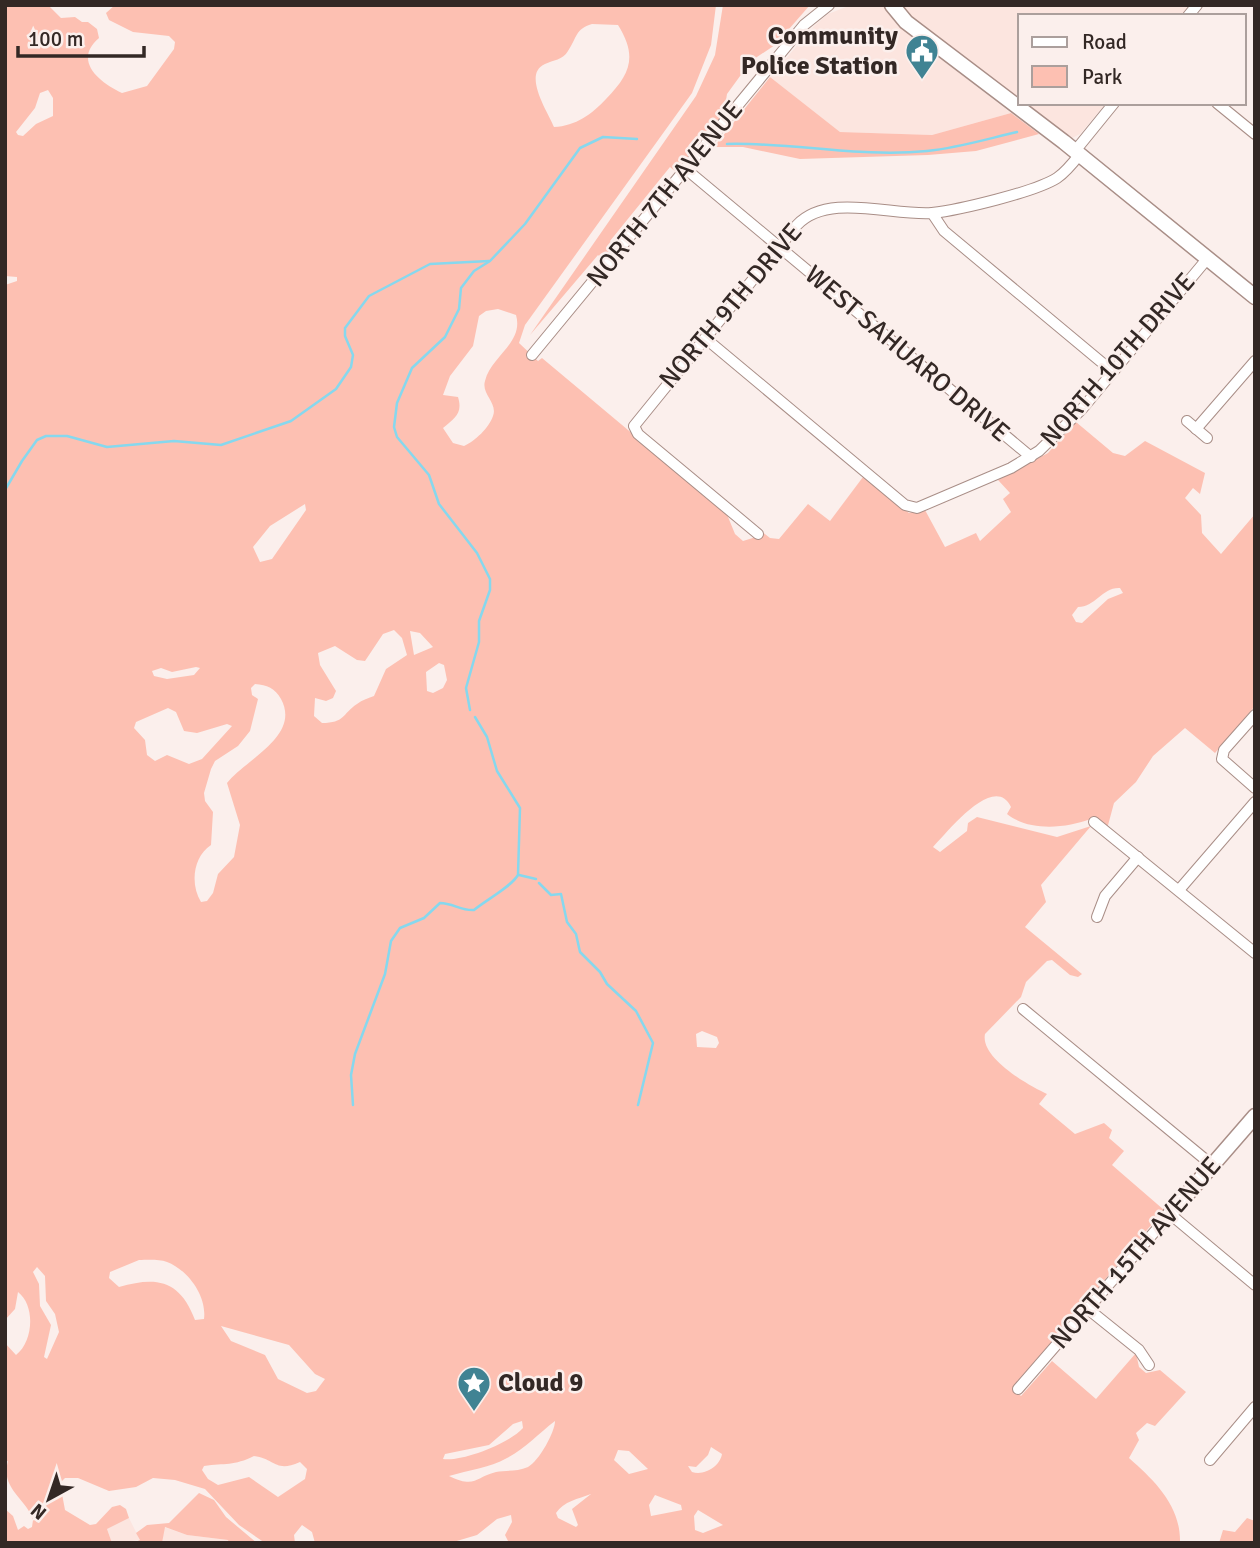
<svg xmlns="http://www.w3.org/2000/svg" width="1260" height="1548" viewBox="0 0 1260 1548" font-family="Signika,sans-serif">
  <rect width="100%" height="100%" fill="#fbefec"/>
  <!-- built -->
  <g fill="#fce5df">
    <path d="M851,5H882L898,26L1011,113L932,135L840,132L770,77L814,26L828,14Z"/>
    <path d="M902,5H1190L1181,16H1020V100L913,18Z"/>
    <path d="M1025,103H1106L1080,134L1072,138Z"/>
    <path d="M129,1518L140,1540L112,1543L107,1529Z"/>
    <path d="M164,1527L187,1535L228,1540L229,1543H162Z"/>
  </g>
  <!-- green -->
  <g fill="#fdc0b2" fill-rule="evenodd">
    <path d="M5,5H48L61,18L75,17L82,22H88L97,29L99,38C73,60 98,82 122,93L147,86L174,49L175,42L169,36L133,32L109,20L106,13L115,5H716L711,45L692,93L525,325L519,343L538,361L542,358L726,512L735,534L743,541L756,537L761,531L770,538L779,539L808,504L830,521L863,477L909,513L925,510L945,547L976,533L980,541L1011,512L1003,499L1010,493L998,480L1048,453L1076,422L1113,453L1125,456L1145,441L1205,473L1200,494L1193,488L1185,498L1201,515L1202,533L1221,554L1255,514V706L1215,753L1185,728L1153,756L1136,782L1114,803L1107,829L1091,819C1066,828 1030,832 1007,814L1011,807C994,772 947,833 933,847L940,852L967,831L968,823L977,817L1057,837L1091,826L1041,885L1046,902L1025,927L1082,974L1078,977L1070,975L1052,960L1047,961L1026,982L1021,997L985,1034C980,1058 1028,1085 1047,1094L1039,1104L1075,1134L1104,1123L1112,1130L1109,1138L1124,1151L1112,1165L1164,1210L1012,1389L1021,1396L1052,1361L1096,1399L1136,1353L1139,1367L1146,1373L1160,1370L1186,1392L1155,1426L1147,1423L1136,1433L1139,1440L1129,1458C1155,1481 1181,1506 1180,1543H509L505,1535L512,1522L511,1515L497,1519L477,1535L450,1543H315L312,1532L302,1525L294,1535L295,1543H265L239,1525L205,1489L175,1480L153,1478L136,1487L109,1491L78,1478H65L60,1483L65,1510L90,1525L96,1524L112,1507L120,1505L126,1509L129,1518L107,1529L112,1543H5V1509L13,1516L18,1530L24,1526L28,1529L32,1527L33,1520C26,1498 0,1489 8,1461L5,1462V1343L16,1355C33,1342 36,1306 18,1292L15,1309L5,1320V285L17,281V277L5,276ZM592,24L618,25C638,57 630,74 606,99C592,114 576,126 554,127C548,112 522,74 545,64C553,60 563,60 568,51C577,38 575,29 592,24ZM48,90L53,98V116L36,124L23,136L18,135L16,132L35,108L40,93ZM498,309L516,315C524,343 491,356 485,381C481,394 498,403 493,416C489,428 475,441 464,446L453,443L443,428C455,418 463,413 458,397L443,395L450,376L473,346L479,316L486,311ZM305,504L306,510L272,559L260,562L253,547L270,526ZM1120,588L1123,593L1108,599L1082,623L1076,622L1072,615L1078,607C1096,607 1102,587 1120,588ZM394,630L402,638L407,655L386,669L374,696C369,698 362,700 357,704C342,714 345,723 322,723L314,716L315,698L326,701L333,698L336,691L320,665L318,653L335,646L357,660L365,661L383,634ZM410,631L420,633L433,647L414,655ZM439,663L444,665L447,680L443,688L433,693L427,691L426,672ZM196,667L200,668L194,675L167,679L154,676L152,671L161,668L172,672ZM255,684C267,685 275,688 281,699C301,736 246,759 227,783L240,825L234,857L218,874L213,893L207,901L201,902C190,884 193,857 211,845L213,812L205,801L204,793L211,769L215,761L238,746L250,731L258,699L252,695L251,688ZM168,708L176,712L184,731L197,733L227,724L232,726L202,759L189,764L167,755L155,761L147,755L145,740L134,728L136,722ZM702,1031L717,1037L719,1043L716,1048L697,1047L696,1034ZM139,1260C147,1260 159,1259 167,1262C188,1270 207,1296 204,1319L195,1320C180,1280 157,1276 119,1287L109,1278L110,1272ZM37,1267L45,1276L46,1301L55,1314L59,1332L47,1359L44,1357L51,1325L40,1306L39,1284L33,1272ZM221,1326L289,1345L315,1374L325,1379L316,1391L307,1393L278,1379L265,1355L231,1341ZM522,1421L523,1428C510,1443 462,1462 443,1459L445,1454L489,1445L513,1424ZM555,1421C555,1432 539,1461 528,1467C517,1472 505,1470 496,1472C475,1477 476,1489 449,1476C469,1470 489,1468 507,1458C525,1449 539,1433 555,1421ZM711,1447L722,1454C720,1466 705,1476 692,1472L688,1466L696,1467L708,1455ZM618,1450L629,1451L648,1469L629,1474L614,1460ZM254,1456C276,1459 275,1473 300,1462L307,1469L305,1479L278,1497L249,1477L218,1485L208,1479L202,1470L204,1466C225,1463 234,1466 254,1456ZM591,1494L572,1509L578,1525L576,1527L558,1518L556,1513C564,1501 578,1499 591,1494ZM655,1495L681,1505L682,1510L651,1516L649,1505ZM698,1510L723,1525L703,1533L695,1530L694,1516Z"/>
    <path d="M723,5H810L775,45L751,61L727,94L724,113L676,172L670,167L610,241L616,249L606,262L598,255L530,335L696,96L715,55Z"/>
    <path d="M770,77L840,132L932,135L1011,113L1039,134L976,151L928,155L800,159L743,147H714Z"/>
    <path d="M199,1493L214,1500L226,1517L257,1543H229L228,1540L187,1535L165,1527L162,1543H133L140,1540L136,1533L147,1525L169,1523Z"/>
    <path d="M1247,1518L1255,1521V1543H1219L1223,1530L1235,1532Z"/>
  </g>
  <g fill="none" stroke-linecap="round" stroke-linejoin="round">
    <!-- stream -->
    <g stroke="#86d8ee" stroke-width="2.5">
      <path d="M727,144C793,142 860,158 927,151C958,148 987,139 1017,132"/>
      <path d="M5,490L22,461L37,440L46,436H67L107,447L174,441L221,445L291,421L336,389L351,367L353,355L345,336V328L369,296L430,264L489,261"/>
      <path d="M470,710L466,688L479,642V621L490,590V579L477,553L439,504L429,475L397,437L394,427L397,403L412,368L445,337L459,309L461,288L474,271L490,261L525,224L580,148L603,137L637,139"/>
      <path d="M519,875L536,879"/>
      <path d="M539,883L551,895L561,894L567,922L576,934L580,952L600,972L607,984L636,1011L653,1043L638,1105"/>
      <path d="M353,1105L351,1075L355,1054L385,974L391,941L400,928L424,918L440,903C453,903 461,911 474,910C486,900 511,887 518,875L520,808L497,771L487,737L475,717"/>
    </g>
    <defs>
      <g id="street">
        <path d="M1188,16L1197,5"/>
        <path d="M1217,103L1255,134"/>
        <path d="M1075,151L1114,103"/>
        <path d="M687,170L1031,457"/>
        <path d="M932,213L944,231L1112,371"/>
        <path d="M705,338L905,505L917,508L1011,468L1039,451L1082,409L1207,259"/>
        <path d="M532,355L804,25L829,5"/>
        <path d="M1187,421L1207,438"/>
        <path d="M1196,429L1255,361"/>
        <path d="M758,534L638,434L634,426L797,225C828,192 892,216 932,213C959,210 1035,192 1057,178C1066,172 1073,163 1080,154"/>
        <path d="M1255,715L1224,750L1222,759L1255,788"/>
        <path d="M1094,822L1255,953"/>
        <path d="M1179,890L1255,802"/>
        <path d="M1097,917L1105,896L1138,857"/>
        <path d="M1023,1009L1212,1165"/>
        <path d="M1088,1309L1139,1350L1149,1365"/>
        <path d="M1018,1389L1170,1214L1255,1285"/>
        <path d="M1210,1460L1255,1407"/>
      </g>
      <g id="secondary">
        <path d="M892,5L906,22L1064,142L1255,297"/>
        <path d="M1170,1214L1255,1116"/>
      </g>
    </defs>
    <!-- street casing -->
    <use href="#street" stroke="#a98e87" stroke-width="12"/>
    <!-- secondary casing -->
    <use href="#secondary" stroke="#a98e87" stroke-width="17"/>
    <!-- street -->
    <use href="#street" stroke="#fff" stroke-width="10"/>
    <!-- secondary -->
    <use href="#secondary" stroke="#fff" stroke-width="14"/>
  </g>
  <!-- icons -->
  <defs>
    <symbol id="civic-pin" viewBox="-11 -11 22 30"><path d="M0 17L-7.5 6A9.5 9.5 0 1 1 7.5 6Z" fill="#408393" stroke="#fbefec"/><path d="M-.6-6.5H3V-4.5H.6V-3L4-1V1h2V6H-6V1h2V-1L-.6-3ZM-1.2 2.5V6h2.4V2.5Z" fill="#fff"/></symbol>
    <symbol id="sight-pin" viewBox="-11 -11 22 30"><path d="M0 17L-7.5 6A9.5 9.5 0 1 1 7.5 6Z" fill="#408393" stroke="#fbefec"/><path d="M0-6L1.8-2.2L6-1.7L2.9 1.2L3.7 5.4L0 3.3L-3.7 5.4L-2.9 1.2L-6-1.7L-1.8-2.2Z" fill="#fff"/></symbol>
  </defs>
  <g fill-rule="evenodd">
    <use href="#civic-pin" x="903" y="32" width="38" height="52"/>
    <use href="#sight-pin" x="455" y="1364" width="38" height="52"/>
  </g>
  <g text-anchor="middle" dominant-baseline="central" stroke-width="5" stroke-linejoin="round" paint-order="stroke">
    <!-- poi labels -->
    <g font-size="26" font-weight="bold" fill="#332825" stroke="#fbefec" text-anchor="end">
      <text x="898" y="36">Community<tspan x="898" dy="30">Police Station</tspan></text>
      <text x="498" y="1383" text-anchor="start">Cloud 9</text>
    </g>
    <!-- street labels -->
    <g font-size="26" fill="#332825" stroke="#fbefec">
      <text transform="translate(665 194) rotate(-51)">NORTH 7TH AVENUE</text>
      <text transform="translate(731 306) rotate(-50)">NORTH 9TH DRIVE</text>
      <text transform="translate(907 354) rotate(40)">WEST SAHUARO DRIVE</text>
      <text transform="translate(1118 360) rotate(-49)">NORTH 10TH DRIVE</text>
      <text transform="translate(1136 1253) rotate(-49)">NORTH 15TH AVENUE</text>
    </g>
  </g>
  <!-- border -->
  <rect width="1260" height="1548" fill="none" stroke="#332825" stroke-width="14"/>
  <!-- legend -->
  <rect x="1018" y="14" width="228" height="91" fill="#fbefec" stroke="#ab9f9c" stroke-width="2"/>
  <rect x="1032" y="37" width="35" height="10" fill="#ffffff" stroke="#ab9f9c" stroke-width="2"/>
  <text x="1082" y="49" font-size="21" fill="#332825">Road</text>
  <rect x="1032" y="66" width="35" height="21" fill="#fdc0b2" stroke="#ab9f9c" stroke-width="2"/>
  <text x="1082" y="84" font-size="21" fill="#332825">Park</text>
  <!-- north arrow -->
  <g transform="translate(49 1499) rotate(220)" stroke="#fbefec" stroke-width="5" paint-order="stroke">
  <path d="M0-5L12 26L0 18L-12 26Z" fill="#332825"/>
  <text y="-10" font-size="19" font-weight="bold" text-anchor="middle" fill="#332825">N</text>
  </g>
  <!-- scale -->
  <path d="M18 46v10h126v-10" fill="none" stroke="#332825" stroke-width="3.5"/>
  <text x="28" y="46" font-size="21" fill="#332825" stroke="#fbefec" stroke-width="5" paint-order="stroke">100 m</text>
</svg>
